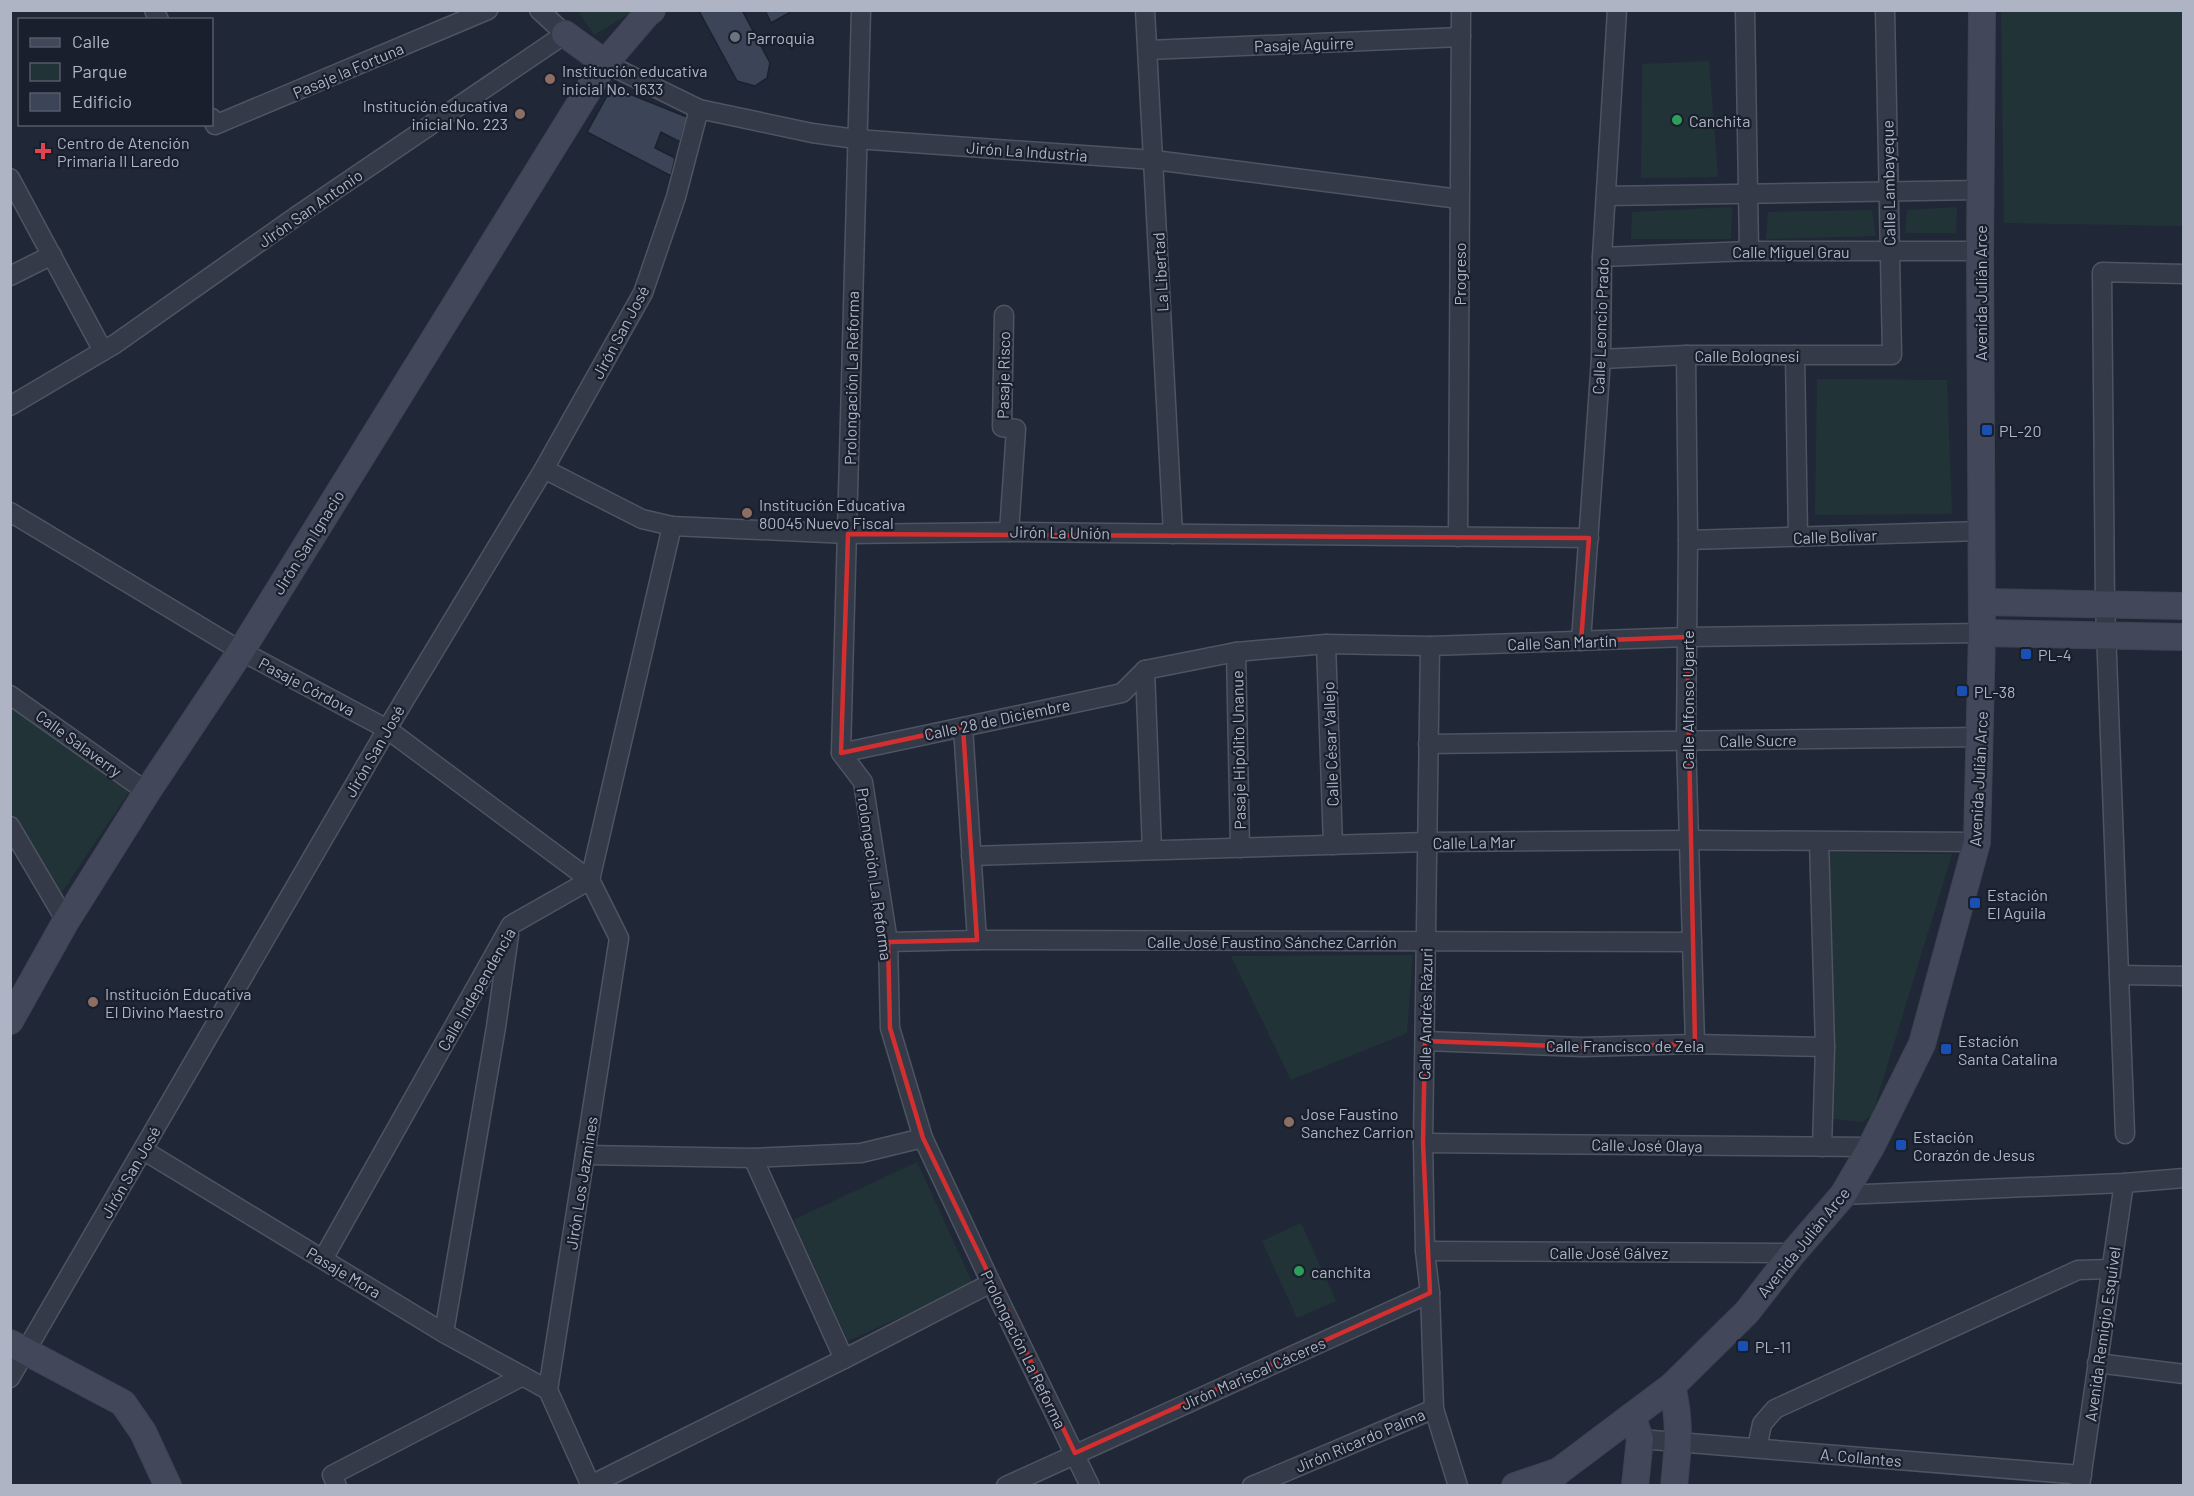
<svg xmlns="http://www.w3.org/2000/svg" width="2194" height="1496" viewBox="0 0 2194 1496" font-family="Barlow,sans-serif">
  <rect width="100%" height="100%" fill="#202737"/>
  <!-- green -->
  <g fill="#223338">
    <path d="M578,11H634L594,35Z"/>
    <path d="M2001,11H2183V226L2004,223Z"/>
    <path d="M1709,61L1718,177L1641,178L1642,64Z"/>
    <path d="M1732,207L1731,239H1631L1632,212Z"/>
    <path d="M1957,207L1956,233H1905L1907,210Z"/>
    <path d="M1872,210L1876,236L1766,239L1768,212Z"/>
    <path d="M1817,379L1947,380L1952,514L1815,515Z"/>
    <path d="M10,703L129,792L60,895L11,812Z"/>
    <path d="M1826,852L1952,854L1872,1115L1862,1122L1833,1119Z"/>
    <path d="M1413,955L1407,1033L1291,1080L1231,956Z"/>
    <path d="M917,1162L973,1284L848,1341L793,1220Z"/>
    <path d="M1301,1223L1336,1301L1297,1318L1262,1241Z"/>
  </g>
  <!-- building -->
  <g fill="#3c4557" stroke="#1b212e" stroke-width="1.5">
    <path d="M742,10L770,63L767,78L755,86L737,81L699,11Z"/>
    <path d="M765,10H794L771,23Z"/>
    <path d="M612,87L687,117L680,142L661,132L655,148L675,158L671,176L587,132Z"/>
  </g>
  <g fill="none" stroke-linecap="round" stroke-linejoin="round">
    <defs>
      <g id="street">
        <path d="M154,10L159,20"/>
        <path d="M861,10L841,753L863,782L888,942L890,1028L923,1138L991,1283L1090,1486"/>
        <path d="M1145,10L1173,534"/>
        <path d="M1745,10L1749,251"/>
        <path d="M1148,50L1461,37"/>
        <path d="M605,63L699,109L812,133L856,139L1154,160L1459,199"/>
        <path d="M212,118L215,125L488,10"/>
        <path d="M10,178L103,351"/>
        <path d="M1606,196L1980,190"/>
        <path d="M1602,257L1749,251H1980"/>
        <path d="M10,276L52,255"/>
        <path d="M1004,315L1002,427L1016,429L1009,532"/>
        <path d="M1686,355L1688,540L1686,740L1695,1044"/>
        <path d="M1795,355L1798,537"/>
        <path d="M1601,359L1686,355H1892L1885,10"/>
        <path d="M10,406L115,344L298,215L565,34L539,10"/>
        <path d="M544,469L642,519L672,526L848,534L1009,532L1589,538"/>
        <path d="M10,512L241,651L387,729L590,880L619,938L548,1390L591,1486"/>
        <path d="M1458,537L1461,10"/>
        <path d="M1688,540L1982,531"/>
        <path d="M1581,641L1601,359L1602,257L1617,10"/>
        <path d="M1326,644L1333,845"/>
        <path d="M1430,646L1423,1143L1425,1251L1430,1293L1434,1409L1458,1486"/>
        <path d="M1236,652L1240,848"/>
        <path d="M1145,670L1236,652L1326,644L1430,646L1687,637L1982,633"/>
        <path d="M1145,670L1152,850"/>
        <path d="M10,695L147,792"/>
        <path d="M963,727L977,940"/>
        <path d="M1428,744L1981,737"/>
        <path d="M841,753L1122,693L1145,670"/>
        <path d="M10,826L66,921"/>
        <path d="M1819,841L1825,1047L1822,1147"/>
        <path d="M971,856L1427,842L1690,840L1977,842"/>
        <path d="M888,942L977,940L1692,942"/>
        <path d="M2119,975L2184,976"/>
        <path d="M1425,1041L1582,1047L1695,1044L1825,1047"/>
        <path d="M2125,1134L2105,604L2102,272L2184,274"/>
        <path d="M1423,1143L1871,1147"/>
        <path d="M143,1150L444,1333L548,1390"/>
        <path d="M585,1155L753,1158L861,1153L923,1138"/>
        <path d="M753,1158L844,1359"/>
        <path d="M1843,1195L2124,1183L2184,1178"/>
        <path d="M1425,1251L1793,1253"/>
        <path d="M323,1259L511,925L590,880L672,526"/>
        <path d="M444,1333L496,1027L509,935"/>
        <path d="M2097,1363L2184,1374"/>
        <path d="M10,1378L387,729L544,469L643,293L676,197L699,109"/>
        <path d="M1640,1439L2082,1475"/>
        <path d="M1757,1448L1762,1424L1775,1409L2078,1270L2111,1269"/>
        <path d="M591,1485L844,1359L991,1283"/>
        <path d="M337,1486L332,1475L523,1376"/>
        <path d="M1006,1486L1430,1293"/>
        <path d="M1252,1486L1434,1409"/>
        <path d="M2080,1486L2124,1183"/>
      </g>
      <g id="secondary">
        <path d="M565,34L605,63"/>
        <path d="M1982,602L2184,606"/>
        <path d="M1982,633L2184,637"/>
        <path d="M10,1021L66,921L147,792L241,651L605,63L647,14L652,10"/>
        <path d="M10,1343L123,1403L143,1432L168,1486"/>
        <path d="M1672,1386C1681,1424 1678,1448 1674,1486"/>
        <path d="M1632,1416L1640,1439L1635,1486"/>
        <path d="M1515,1486L1559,1471"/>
        <path d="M1545,1486L1559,1471L1672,1386L1747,1312L1793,1253L1843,1195L1871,1147L1922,1044L1977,842L1982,633L1980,251L1982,10"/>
      </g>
    </defs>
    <!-- street casing -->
    <use href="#street" stroke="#4e5462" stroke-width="21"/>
    <!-- secondary casing -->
    <use href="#secondary" stroke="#3d4351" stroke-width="28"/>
    <!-- street -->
    <use href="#street" stroke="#343a47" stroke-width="18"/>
    <!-- secondary -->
    <use href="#secondary" stroke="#42485a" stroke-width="26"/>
  </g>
  <!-- marked area -->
  <path fill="none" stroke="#d42f30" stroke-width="4.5" stroke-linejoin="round" d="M848,534L1589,538L1581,641L1687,637L1695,1044L1582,1047L1425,1041L1423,1143L1430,1293L1075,1453L923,1138L890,1028L888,942L977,940L963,727L841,753Z"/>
  <!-- markers -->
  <circle fill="#6b7280" stroke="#191f2c" stroke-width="2" cx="735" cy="37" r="6"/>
  <g fill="#8d6e63" stroke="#191f2c" stroke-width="2">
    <circle cx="550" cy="79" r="6"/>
    <circle cx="520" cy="114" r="6"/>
    <circle cx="747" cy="513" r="6"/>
    <circle cx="93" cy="1002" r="6"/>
    <circle cx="1289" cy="1122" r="6"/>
  </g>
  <g fill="#2e9e5b" stroke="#191f2c" stroke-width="2">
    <circle cx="1677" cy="120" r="6"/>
    <circle cx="1299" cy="1271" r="6"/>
  </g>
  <path fill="#e0444e" stroke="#191f2c" stroke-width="2" d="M40 142h6v6h6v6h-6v6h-6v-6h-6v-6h6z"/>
  <g fill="#1a4fb4" stroke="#191f2c" stroke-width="2">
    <rect x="1981" y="424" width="12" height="12" rx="3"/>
    <rect x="2020" y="648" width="12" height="12" rx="3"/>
    <rect x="1956" y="685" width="12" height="12" rx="3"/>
    <rect x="1969" y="897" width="12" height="12" rx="3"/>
    <rect x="1940" y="1043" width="12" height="12" rx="3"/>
    <rect x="1895" y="1139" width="12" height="12" rx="3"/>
    <rect x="1737" y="1340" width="12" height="12" rx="3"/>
  </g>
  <g text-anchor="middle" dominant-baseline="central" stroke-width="4.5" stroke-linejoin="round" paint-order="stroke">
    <!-- poi labels -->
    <g font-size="16" fill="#aeb4c4" stroke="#191f2c" text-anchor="start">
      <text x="747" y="37">Parroquia</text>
      <text x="562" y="70">Institución educativa<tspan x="562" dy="18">inicial No. 1633</tspan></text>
      <text x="508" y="105" text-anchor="end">Institución educativa<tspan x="508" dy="18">inicial No. 223</tspan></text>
      <text x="1689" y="120">Canchita</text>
      <text x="57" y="142">Centro de Atención<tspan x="57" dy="18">Primaria II Laredo</tspan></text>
      <text x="1999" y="430">PL-20</text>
      <text x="759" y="504">Institución Educativa<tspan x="759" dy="18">80045 Nuevo Fiscal</tspan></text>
      <text x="2038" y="654">PL-4</text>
      <text x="1974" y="691">PL-38</text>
      <text x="1987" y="894">Estación<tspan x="1987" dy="18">El Aguila</tspan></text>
      <text x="105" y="993">Institución Educativa<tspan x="105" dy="18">El Divino Maestro</tspan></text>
      <text x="1958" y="1040">Estación<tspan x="1958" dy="18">Santa Catalina</tspan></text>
      <text x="1301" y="1113">Jose Faustino<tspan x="1301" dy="18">Sanchez Carrion</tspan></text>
      <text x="1913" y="1136">Estación<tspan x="1913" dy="18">Corazón de Jesus</tspan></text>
      <text x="1311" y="1271">canchita</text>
      <text x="1755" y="1346">PL-11</text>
    </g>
    <!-- street labels -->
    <g font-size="16" fill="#aeb4c4" stroke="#191f2c">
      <text transform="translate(1304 44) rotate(-2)">Pasaje Aguirre</text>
      <text transform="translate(348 70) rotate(-23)">Pasaje la Fortuna</text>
      <text transform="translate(1027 151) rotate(4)">Jirón La Industria</text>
      <text transform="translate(1888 183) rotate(-91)">Calle Lambayeque</text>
      <text transform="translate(310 208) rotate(-35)">Jirón San Antonio</text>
      <text x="1791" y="251">Calle Miguel Grau</text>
      <text transform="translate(1160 272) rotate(-93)">La Libertad</text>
      <text transform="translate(1459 274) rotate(-90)">Progreso</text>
      <text transform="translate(1980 293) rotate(-90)">Avenida Julián Arce</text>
      <text transform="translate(1600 326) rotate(-88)">Calle Leoncio Prado</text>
      <text transform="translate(620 332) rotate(-62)">Jirón San José</text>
      <text x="1747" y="355">Calle Bolognesi</text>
      <text transform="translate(1003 375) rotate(-89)">Pasaje Risco</text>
      <text transform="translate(851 378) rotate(-89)">Prolongación La Reforma</text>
      <text transform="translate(1060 532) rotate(1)">Jirón La Unión</text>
      <text transform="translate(1835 536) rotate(-2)">Calle Bolívar</text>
      <text transform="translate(308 542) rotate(-58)">Jirón San Ignacio</text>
      <text transform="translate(1562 642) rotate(-2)">Calle San Martín</text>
      <text transform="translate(307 686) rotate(28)">Pasaje Córdova</text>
      <text transform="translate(1687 700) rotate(-90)">Calle Alfonso Ugarte</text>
      <text transform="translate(997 719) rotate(-12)">Calle 28 de Diciembre</text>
      <text transform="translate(1758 740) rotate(-1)">Calle Sucre</text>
      <text transform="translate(79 743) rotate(36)">Calle Salaverry</text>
      <text transform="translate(1330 744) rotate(-92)">Calle César Vallejo</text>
      <text transform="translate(1238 750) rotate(-91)">Pasaje Hipólito Unanue</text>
      <text transform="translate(374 751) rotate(-60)">Jirón San José</text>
      <text transform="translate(1978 779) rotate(-87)">Avenida Julián Arce</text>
      <text transform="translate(1474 842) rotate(-1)">Calle La Mar</text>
      <text transform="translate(875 874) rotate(82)">Prolongación La Reforma</text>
      <text x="1272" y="941">Calle José Faustino Sánchez Carrión</text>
      <text transform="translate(476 989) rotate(-60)">Calle Independencia</text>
      <text transform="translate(1425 1014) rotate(-89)">Calle Andrés Rázuri</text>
      <text x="1625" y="1045">Calle Francisco de Zela</text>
      <text transform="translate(1647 1145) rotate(1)">Calle José Olaya</text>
      <text transform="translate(130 1172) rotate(-60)">Jirón San José</text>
      <text transform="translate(581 1183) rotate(-81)">Jirón Los Jazmines</text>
      <text transform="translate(1803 1242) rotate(-51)">Avenida Julián Arce</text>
      <text x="1609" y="1252">Calle José Gálvez</text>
      <text transform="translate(344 1272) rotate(31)">Pasaje Mora</text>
      <text transform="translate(2102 1334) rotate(-82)">Avenida Remigio Esquivel</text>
      <text transform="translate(1024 1349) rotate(64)">Prolongación La Reforma</text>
      <text transform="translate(1253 1373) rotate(-24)">Jirón Mariscal Cáceres</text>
      <text transform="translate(1360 1440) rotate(-23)">Jirón Ricardo Palma</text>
      <text transform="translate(1861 1457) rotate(5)">A. Collantes</text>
    </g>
  </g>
  <!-- border -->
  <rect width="2194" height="1496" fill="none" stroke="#aeb4c4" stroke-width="24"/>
  <!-- legend -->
  <rect x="18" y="18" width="195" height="108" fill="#191f2c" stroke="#555b69" stroke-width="1.5"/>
  <rect x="30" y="38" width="30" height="9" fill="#42485a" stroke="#555b69" stroke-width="1.5"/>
  <text x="72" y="48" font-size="18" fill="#aeb4c4">Calle</text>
  <rect x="30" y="63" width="30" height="18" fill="#223338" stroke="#555b69" stroke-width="1.5"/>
  <text x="72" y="78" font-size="18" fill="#aeb4c4">Parque</text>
  <rect x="30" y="93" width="30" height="18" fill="#3c4557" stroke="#555b69" stroke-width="1.5"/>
  <text x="72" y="108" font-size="18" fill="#aeb4c4">Edificio</text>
</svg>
